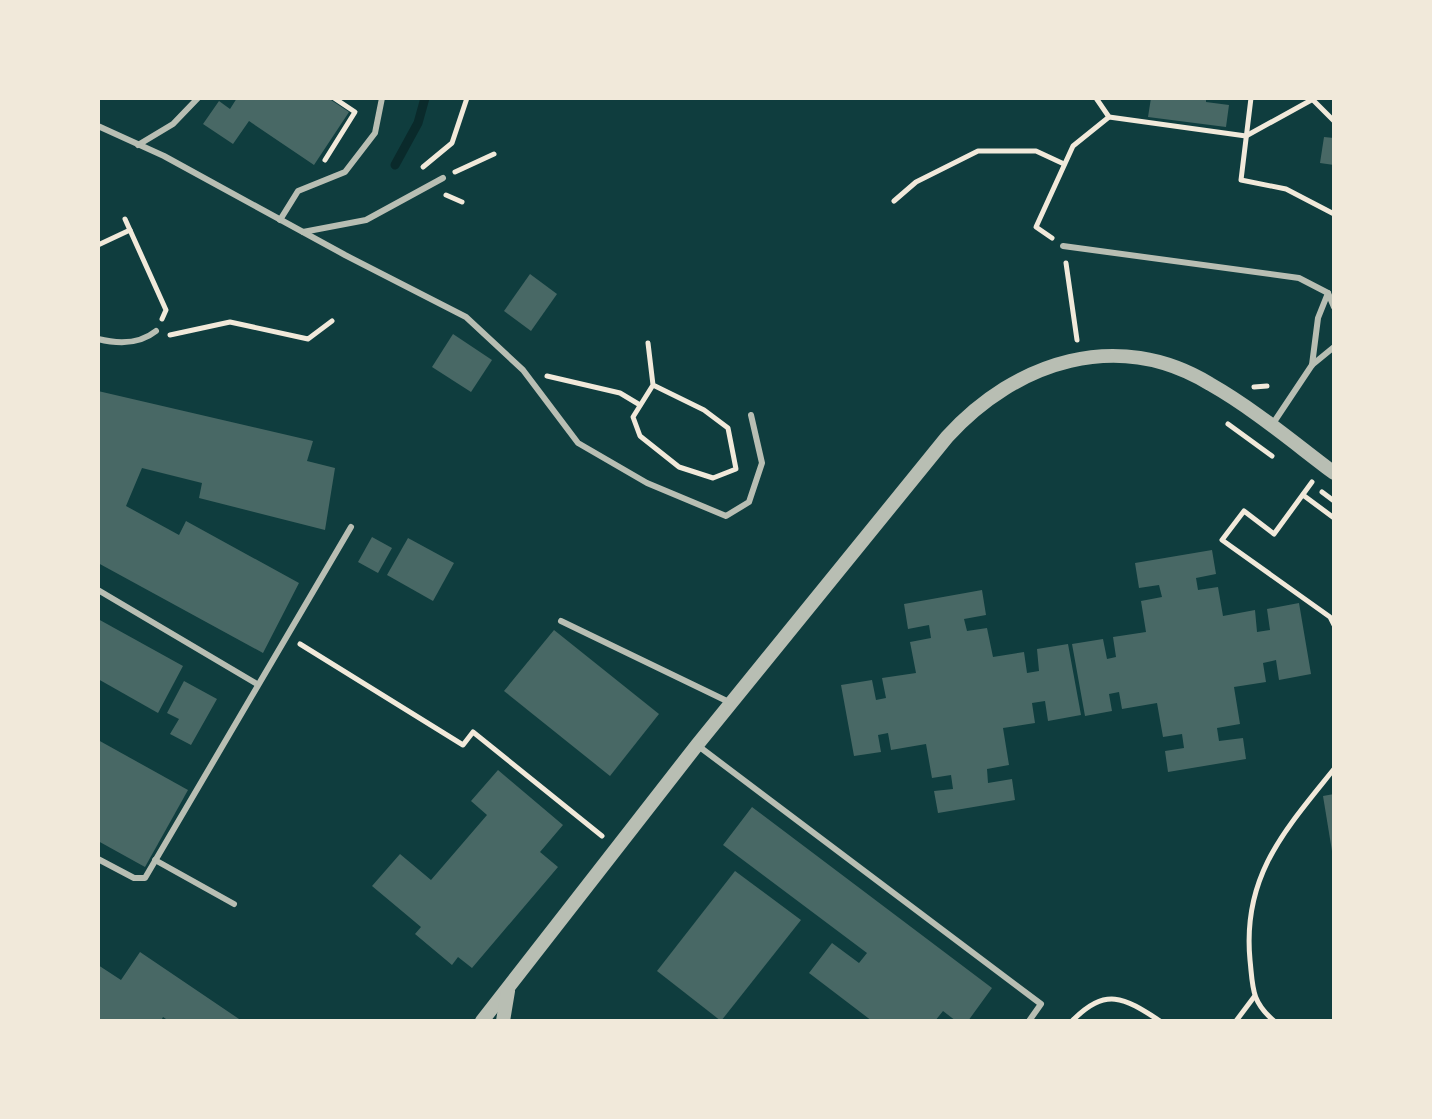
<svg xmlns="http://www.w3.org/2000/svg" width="1432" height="1119" viewBox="0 0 1432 1119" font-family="Cabin,sans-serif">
  <rect width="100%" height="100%" fill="#0f3d3e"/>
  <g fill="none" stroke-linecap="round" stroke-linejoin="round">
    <!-- stream -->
    <path stroke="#0a2a2b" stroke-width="9" d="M395,165L418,123L425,98"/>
  </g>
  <!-- building -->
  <g fill="#486865">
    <path d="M237,98H328L349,112L314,165L249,121L233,144L203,124L219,101L230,109Z"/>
    <path d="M1151,98H1206V102L1229,105L1226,127L1148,117Z"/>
    <path d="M1324,137L1334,138V165L1320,163Z"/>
    <path d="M530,274L557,294L531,331L504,311Z"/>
    <path d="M453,334L492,360L471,392L432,367Z"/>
    <path d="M98,391L313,441L307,461L335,468L325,530L199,498L202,483L142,468L126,506L179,535L186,521L299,583L263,653L98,563Z"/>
    <path d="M372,537L392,548L378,573L358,562Z"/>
    <path d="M408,538L454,563L433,601L387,575Z"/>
    <path d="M1212,550L1216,574L1196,578L1198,590L1218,587L1223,616L1255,610L1257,632L1270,630L1267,609L1299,603L1311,674L1279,680L1276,660L1263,663L1266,682L1234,687L1240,724L1217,728L1219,741L1243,738L1246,759L1168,772L1165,751L1184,748L1182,734L1163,737L1157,703L1122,709L1119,692L1109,694L1112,711L1085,716L1072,644L1103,639L1107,659L1116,657L1113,637L1146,632L1141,601L1162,597L1159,585L1139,588L1135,563Z"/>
    <path d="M982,590L986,615L964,619L967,631L987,628L993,657L1024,652L1027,673L1039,671L1037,649L1068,644L1081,715L1048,721L1045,701L1032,703L1035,723L1003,728L1009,765L987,769L988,783L1012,779L1015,800L938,813L934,791L953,789L951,775L932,778L926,744L891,750L888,733L878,735L881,752L854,756L841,685L872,680L876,700L886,698L882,678L916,673L910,642L931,638L929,625L908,629L904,604Z"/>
    <path d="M98,619L183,666L158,713L98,679Z"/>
    <path d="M554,630L659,714L610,776L504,691Z"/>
    <path d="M184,681L217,699L191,745L170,734L179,719L167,713Z"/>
    <path d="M98,740L188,790L145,867L98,841Z"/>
    <path d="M498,770L563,825L540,852L558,867L472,968L458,957L452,965L415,934L421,927L372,886L400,854L431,880L487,815L471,801Z"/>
    <path d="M1334,794V850L1332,851L1323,796Z"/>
    <path d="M752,807L992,988L968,1021H956L943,1011L935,1021H872L809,973L832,943L859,963L867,953L723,845Z"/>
    <path d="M735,871L801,920L721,1021L657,971Z"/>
    <path d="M140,952L242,1021H169L163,1017L161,1021H98V965L121,980Z"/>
  </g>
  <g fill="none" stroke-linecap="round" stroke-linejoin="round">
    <!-- path -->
    <g stroke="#f1e9da" stroke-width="5">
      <path d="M1096,98L1109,117L1246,136L1315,98"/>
      <path d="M1251,98L1241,180L1286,189L1334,214"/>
      <path d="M1313,100L1334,121"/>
      <path d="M325,160L355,112L334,98"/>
      <path d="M423,167L452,143L467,98"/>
      <path d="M455,172L494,154"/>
      <path d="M446,195L462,202"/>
      <path d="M894,201L916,182L978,151H1036L1064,164"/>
      <path d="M125,219L166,310L162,319"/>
      <path d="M1052,238L1036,227L1073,146L1109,117"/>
      <path d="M98,245L130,230"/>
      <path d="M1066,263L1077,340"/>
      <path d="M170,335L230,322L308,339L332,321"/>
      <path d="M648,343L653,385L633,417L640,436L679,467L713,478L736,469L728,428L704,410L653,385"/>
      <path d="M547,376L620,393L640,405"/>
      <path d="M1254,387L1267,386"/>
      <path d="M1228,424L1272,456"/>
      <path d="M1312,482L1274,534L1244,511L1222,540L1330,617L1334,625"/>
      <path d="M1322,492L1334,501"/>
      <path d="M1303,495L1334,518"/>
      <path d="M300,644L463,745L473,732L602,836"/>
      <path d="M1072,1021C1106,987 1123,997 1160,1021"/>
      <path d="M1236,1021L1254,997"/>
      <path d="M1274,1021C1251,1001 1253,988 1250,960C1242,876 1285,830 1334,769"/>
    </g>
    <!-- service -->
    <g stroke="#b8beb3" stroke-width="6">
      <path d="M98,126L164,156L345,255L466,317L523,370L578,443L647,483L726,516L749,502L762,463L751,415"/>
      <path d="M138,145L173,124L198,98"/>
      <path d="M280,220L298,191L345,172L375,133L382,98"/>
      <path d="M303,232L366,220L443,178"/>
      <path d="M1063,246L1299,278L1328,293L1334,307"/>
      <path d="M98,339C118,344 140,344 156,331"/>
      <path d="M1312,365L1318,318L1328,293"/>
      <path d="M1272,425L1312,365L1334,347"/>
      <path d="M98,590L257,684"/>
      <path d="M561,621L731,703"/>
      <path d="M697,745L1041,1004L1029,1021"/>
      <path d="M98,859L134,878H145L351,527"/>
      <path d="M155,860L234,904"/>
    </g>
    <!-- tertiary -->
    <g stroke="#b8beb3" stroke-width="14">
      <path d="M482,1021L697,745L947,437C1016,361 1118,328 1210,384C1254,409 1294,443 1334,473"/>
      <path d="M503,1021L508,991"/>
    </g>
  </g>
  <!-- border -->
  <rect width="1432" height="1119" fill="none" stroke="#f1e9da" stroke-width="200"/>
</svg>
